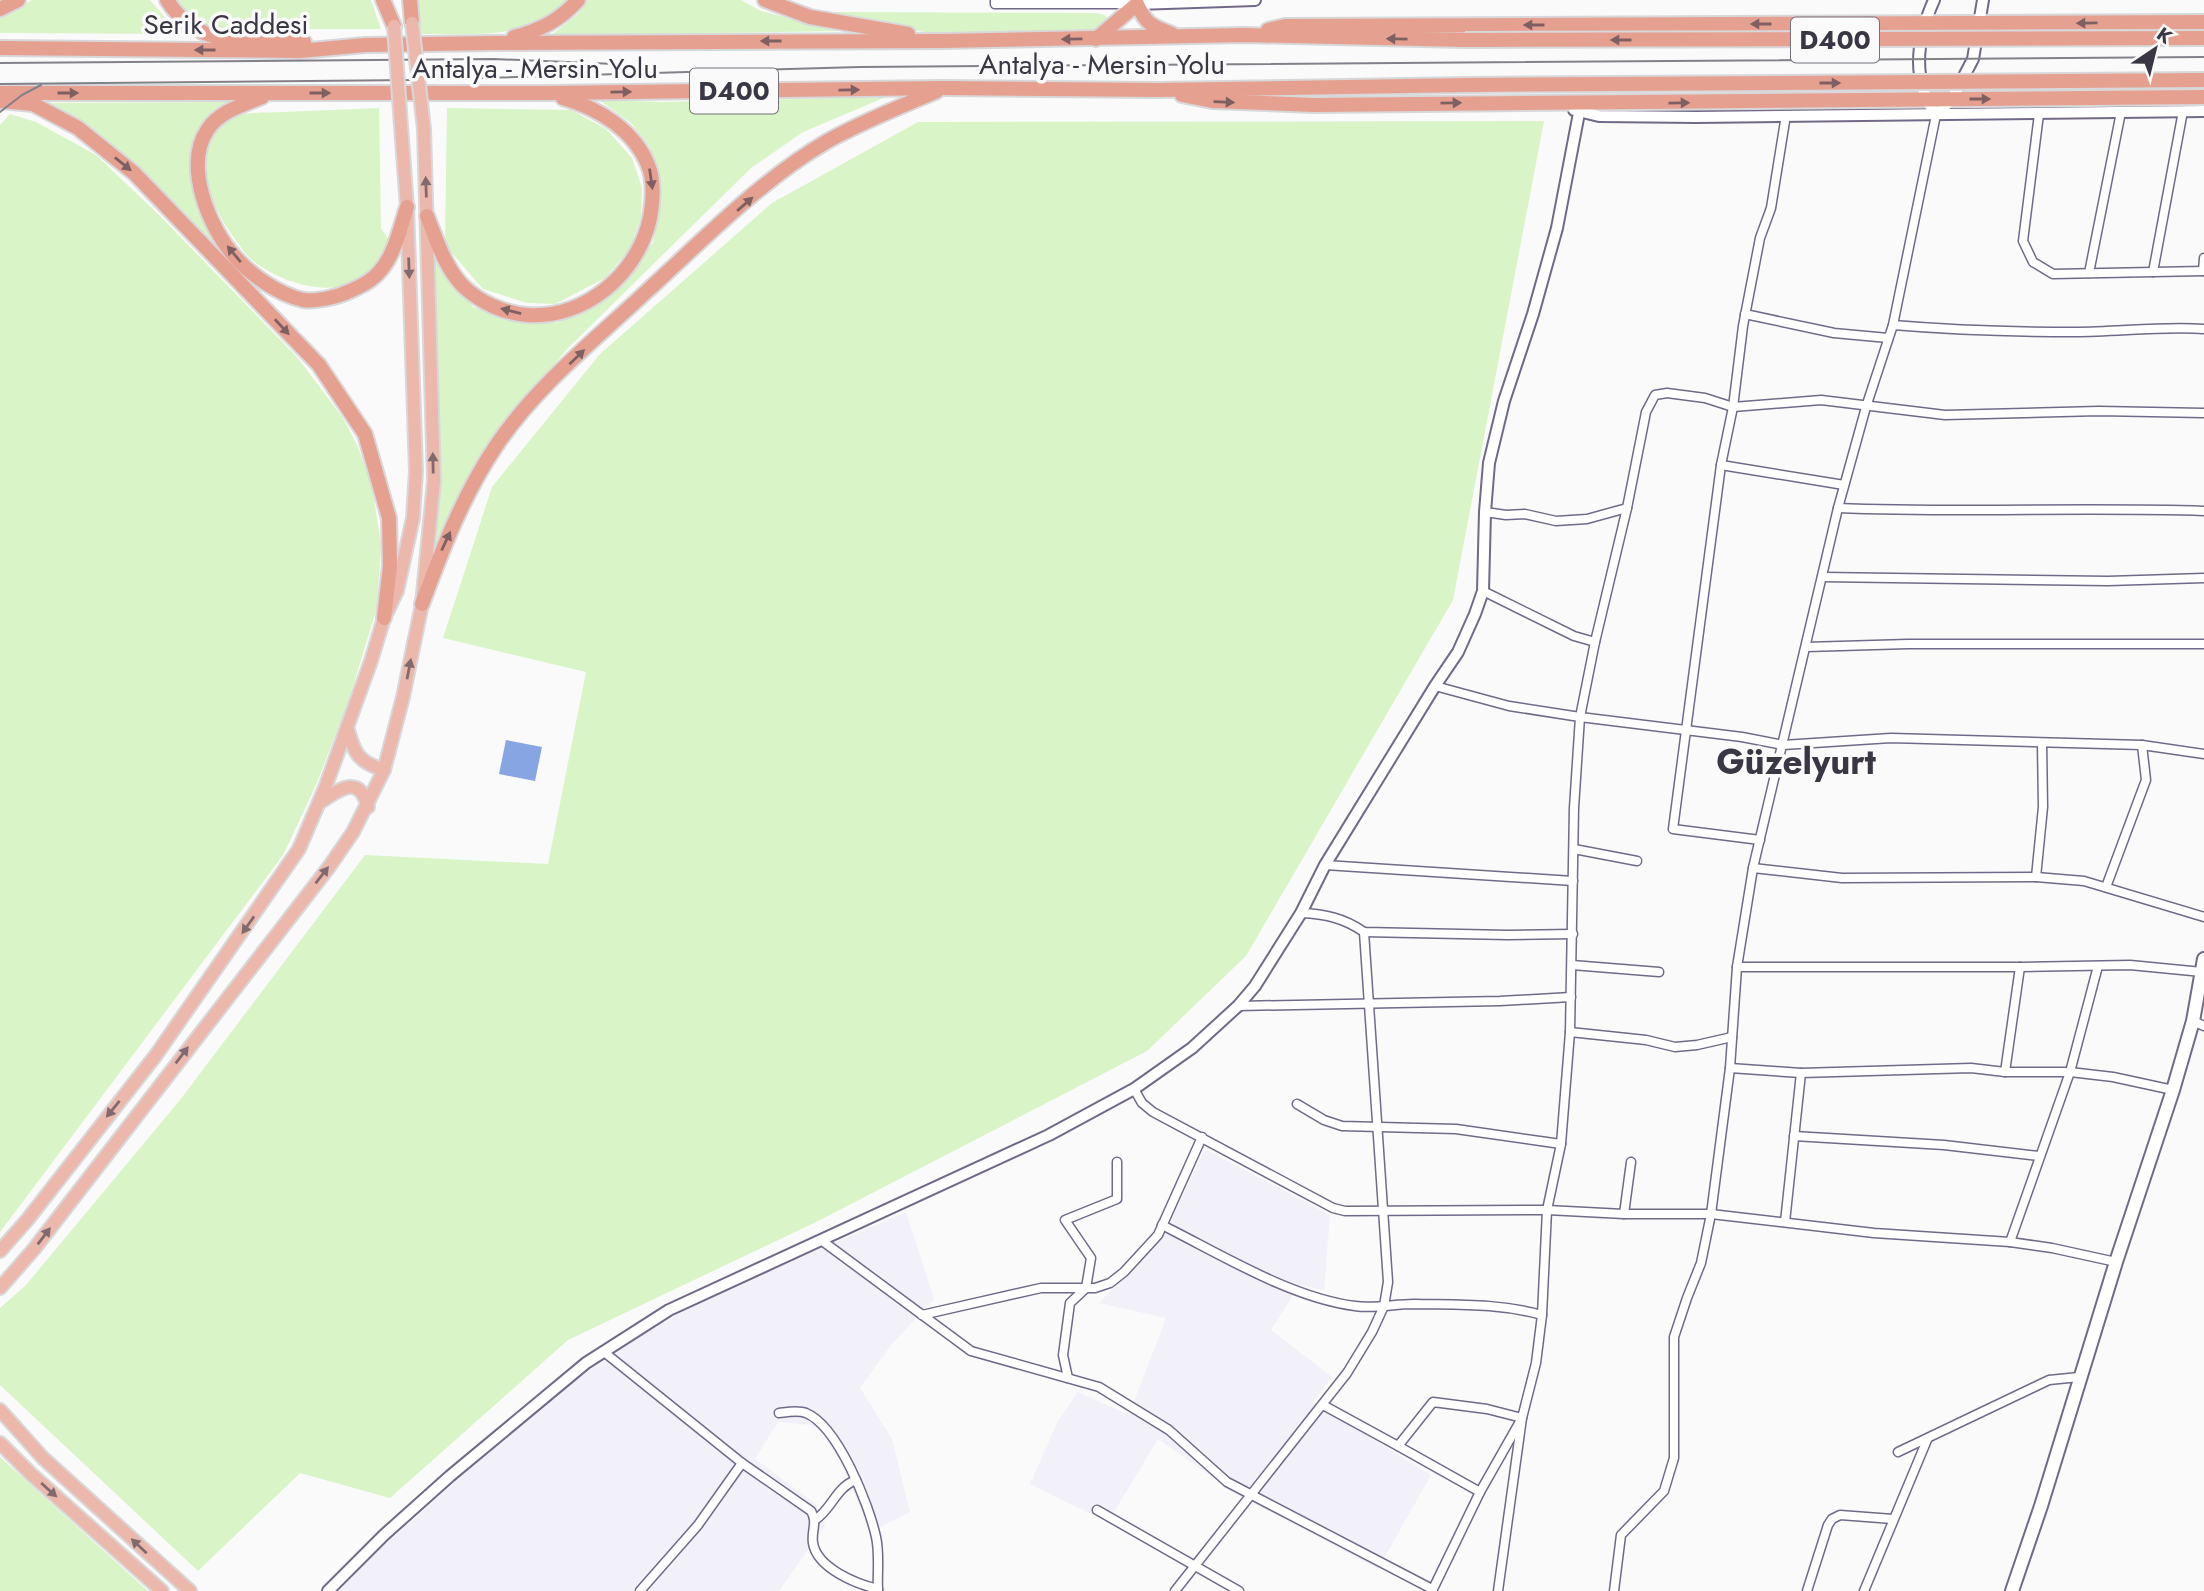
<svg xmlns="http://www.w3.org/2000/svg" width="2204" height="1591" viewBox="0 0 2204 1591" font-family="Jost,sans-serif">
  <rect width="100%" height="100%" fill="#fafafa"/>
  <!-- built -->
  <g fill="#f2f0f8">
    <path d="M1205,1149L1330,1215L1324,1290L1299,1285L1271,1330L1332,1377L1313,1402L1431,1475L1378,1569L1235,1493L1158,1439L1108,1522L1030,1484L1058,1421L1078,1392L1129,1415L1166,1318L1099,1303L1163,1238Z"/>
    <path d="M906,1212L934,1299L892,1344L860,1388L892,1439L910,1512L869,1532L846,1471L822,1433L811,1425L778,1422L755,1459L816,1504L825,1525L779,1591H339L376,1553L484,1456L569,1385L638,1338L707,1298Z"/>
  </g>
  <!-- green -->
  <g fill="#d9f4c6">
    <path d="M32,0H150L167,20L189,34L0,33V17Z"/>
    <path d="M174,0H371L381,29H221C200,25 185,19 174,0Z"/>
    <path d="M417,0H568C532,42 471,33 421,34Z"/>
    <path d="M587,0H741L761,11L839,31L550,36L578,14Z"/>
    <path d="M830,12L1096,13L1105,15L1108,20L1098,29L928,33Z"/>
    <path d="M886,97L803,132L751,168L569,347L520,404L481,459L436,547L439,466L434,250L458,288L473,307L502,316L557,323L610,297L653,243L659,216V176L649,146L631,123L599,100L663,102Z"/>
    <path d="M226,102L200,129L191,154V181L198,212L221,254L114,147L47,103Z"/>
    <path d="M379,108L381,229L389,240C384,251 379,263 370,272C339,302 281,284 252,260C246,255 242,249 238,243C213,211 179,144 230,118C245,111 267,113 283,112C315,111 347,109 379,108Z"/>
    <path d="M447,108L571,110L606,129L632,158L642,188L641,217L630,249L605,278L555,304L527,303L483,289L445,245Z"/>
    <path d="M10,114L36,122L96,155L158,214L297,357L343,418L358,447L372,486L381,545L377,607L348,703L316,785L283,855L0,1232V125Z"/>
    <path d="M1544,121L1453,600L1246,956L1147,1051L818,1221L568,1340L390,1498L300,1473L198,1571L0,1385V1308L26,1285L180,1100L365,855L548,864L586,672L443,638L492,487L600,354L772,203L918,122Z"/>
    <path d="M0,1457L148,1591H0Z"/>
  </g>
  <!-- water -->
  <path fill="#87a5e2" d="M506,740L542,747L535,781L499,774Z"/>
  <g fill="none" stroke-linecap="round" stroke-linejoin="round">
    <defs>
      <g id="minor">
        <path d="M995,0V4H1135"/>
        <path d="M2039,114L2023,241L2033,262L2053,274L2204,271"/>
        <path d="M2203,271L2204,258"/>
        <path d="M2153,272L2183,111"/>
        <path d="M2089,273L2121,112"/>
        <path d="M1745,314L1834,333L1888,338"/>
        <path d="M1893,325C1953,330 2014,332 2075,332C2118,332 2161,326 2204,329"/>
        <path d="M1721,465L1844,485"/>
        <path d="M1838,508C1960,513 2082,507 2204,511"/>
        <path d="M1485,512L1506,515L1525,514L1556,521L1587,519L1627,508"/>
        <path d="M1822,577L2108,581L2204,578"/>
        <path d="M1483,591L1574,636L1595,642"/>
        <path d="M1806,647L1908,644H2204"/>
        <path d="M1435,686L1509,706L1580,717L1742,737L1783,745L1891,738L2142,745L2204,754"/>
        <path d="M1760,840L1673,829L1721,465L1733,407L1743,326L1760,238L1771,208L1786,115"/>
        <path d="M1574,849L1637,861"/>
        <path d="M1325,865L1573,881"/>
        <path d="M1753,868L1842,878L2036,877L2084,881L2204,917"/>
        <path d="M2036,877L2043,807L2042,743"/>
        <path d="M2106,887L2146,780L2142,745"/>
        <path d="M1301,913C1325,914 1344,918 1364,932L1508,935L1573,934"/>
        <path d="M1572,965L1659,972"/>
        <path d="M1737,967H2020L2130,965L2202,972"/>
        <path d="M1238,1006L1500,1001L1571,997"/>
        <path d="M2193,1021L2204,1026"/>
        <path d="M1570,1032L1646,1040L1675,1047L1697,1045L1732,1037"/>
        <path d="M1730,1068L1801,1073L1971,1068L2005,1072H2070L2113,1077L2173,1090"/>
        <path d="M2005,1072L2020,967"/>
        <path d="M1134,1089L1142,1103L1153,1112L1333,1208L1345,1211L1547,1210L1624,1214H1711L1874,1233L2010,1242L2052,1248L2116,1262"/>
        <path d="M1297,1104L1324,1120L1342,1126L1456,1129L1561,1144"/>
        <path d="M1794,1136L1944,1145L2039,1156"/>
        <path d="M1624,1214L1631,1162"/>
        <path d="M1785,1222L1801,1073"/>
        <path d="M1162,1225C1220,1254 1291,1298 1355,1306C1374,1309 1394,1304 1414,1304C1457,1305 1499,1303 1542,1315"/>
        <path d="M821,1240L971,1351L1099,1387L1169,1430L1227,1482L1432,1589"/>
        <path d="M2010,1242L2070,1072L2098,966"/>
        <path d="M922,1315L1041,1288H1095L1110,1283L1124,1272L1158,1235L1202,1137"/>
        <path d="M604,1352L742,1463L811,1511C818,1522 811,1531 813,1543C817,1568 856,1584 878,1589"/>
        <path d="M1068,1378L1063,1355L1070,1303L1086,1288L1091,1258L1065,1220L1117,1199V1162"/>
        <path d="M1323,1405L1398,1446L1433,1402L1487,1409L1522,1418L1480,1492L1432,1591"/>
        <path d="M779,1413C788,1412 798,1410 806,1413C838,1426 869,1505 876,1537C880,1554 877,1574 878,1591"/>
        <path d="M1398,1446L1480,1492"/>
        <path d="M1898,1452L2049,1380L2079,1377"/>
        <path d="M1097,1510L1239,1591"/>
        <path d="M815,1520C832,1509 836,1487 856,1480"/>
        <path d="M640,1591L698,1525L742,1463"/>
        <path d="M1175,1591L1347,1373L1372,1332L1384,1306L1388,1282L1364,932"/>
        <path d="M1498,1591L1522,1418L1536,1363L1542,1315L1547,1210L1561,1144L1570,1032L1574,808L1580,717L1595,642L1627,508L1646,412L1655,395L1667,393L1705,398L1733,407L1821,400L1945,415L2099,411L2204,413"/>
        <path d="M1614,1591L1621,1535L1664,1491L1674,1458V1337L1687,1298L1701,1263L1711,1214L1730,1068L1737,967L1753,868L1838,508L1866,407L1893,325L1936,115"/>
        <path d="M1807,1591L1828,1525L1832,1519L1840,1515L1893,1519"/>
        <path d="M1864,1591L1927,1440"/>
      </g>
      <g id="tertiary">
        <path d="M1934,0C1917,38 1911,80 1936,115"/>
        <path d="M1137,4L1255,0"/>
        <path d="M1574,110L1599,116L1697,117L2204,111"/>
        <path d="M1936,115L1952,99L1973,59L1983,0"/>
        <path d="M328,1591L384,1535L450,1476L586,1363L669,1310L1049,1135L1134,1089L1192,1048L1238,1006L1255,986L1301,913L1325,865L1435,686L1458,652L1475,614L1483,591L1485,512L1489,463L1504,401L1533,314L1557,228L1579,113"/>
      </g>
      <path id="secondary" d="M2012,1591L2041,1506L2116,1262L2173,1090L2193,1021L2204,959"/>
      <g id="primary">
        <path d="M347,727C354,752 357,762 384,770"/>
        <path d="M319,803C339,790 359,773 368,807"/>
        <path d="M0,1251L28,1219L156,1055L299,849L325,788L371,661L384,618L397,591L413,518L416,471L407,207L401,126"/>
        <path d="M0,1288L34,1249L329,867L353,832L384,770L403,697L422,604L434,481L424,129"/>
        <path d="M0,1410L43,1458L190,1591"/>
        <path d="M0,1443L31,1474L162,1591"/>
      </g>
      <g id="trunk">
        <path d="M167,0C179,19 194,31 216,37L304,42"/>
        <path d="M383,0L394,26"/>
        <path d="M410,0L412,23"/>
        <path d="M765,0L810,17L908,34"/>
        <path d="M0,9L18,0"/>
        <path d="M1268,30L1285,26L2204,22"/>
        <path d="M514,37C540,30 559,21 578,0"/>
        <path d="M1096,39L1137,4C1146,24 1151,26 1172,34"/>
        <path d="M0,48L300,51L365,45L493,43L943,41L1244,35L1465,40"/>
        <path d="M0,93H548L943,88L1157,90L1468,85"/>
        <path d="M1182,95L1212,101L1314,105L2204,97"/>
        <path d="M262,97C243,105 220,111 208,129C183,165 209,228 235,257C252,276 278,294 303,300C316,302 337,297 350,291C361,286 372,281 380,271C395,254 400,228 407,207"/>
        <path d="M1,101L33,104L78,128L134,173L319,365L365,434L389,518L390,566L384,618"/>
        <path d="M427,216C437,241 445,268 464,287C481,303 504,313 527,315C585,319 638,274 650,218C653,201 655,181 648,165C634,130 598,108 563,98"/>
        <path d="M422,604C442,550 463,495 496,446C536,386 595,340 647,291C703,240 761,180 826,142C861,122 900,107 937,91"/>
      </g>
    </defs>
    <!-- minor casing -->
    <use href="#minor" stroke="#726988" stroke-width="11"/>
    <!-- tertiary casing -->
    <use href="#tertiary" stroke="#726988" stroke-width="14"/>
    <!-- secondary casing -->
    <use href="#secondary" stroke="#726988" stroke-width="16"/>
    <!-- primary casing -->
    <use href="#primary" stroke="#d8d7da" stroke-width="16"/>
    <!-- trunk casing -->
    <use href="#trunk" stroke="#d8d7da" stroke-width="18"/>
    <!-- minor -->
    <use href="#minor" stroke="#fff" stroke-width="8"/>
    <!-- tertiary -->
    <use href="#tertiary" stroke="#fff" stroke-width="10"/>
    <!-- secondary -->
    <use href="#secondary" stroke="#fff" stroke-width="12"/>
    <!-- primary -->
    <use href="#primary" stroke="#ecb8ac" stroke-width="12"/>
    <!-- trunk -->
    <use href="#trunk" stroke="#e6a090" stroke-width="14"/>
    <!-- tram -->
    <g stroke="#828089" stroke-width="2">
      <path d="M0,63L494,59L615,64"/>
      <path d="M0,84L414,80L860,67L2204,57"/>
      <path d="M0,112L22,95L41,85"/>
    </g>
    <defs>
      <g id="primary-bridge">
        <path d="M412,23L424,129"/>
        <path d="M394,26L401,126"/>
      </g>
      <g id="trunk-bridge">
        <path d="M1465,40L2204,38"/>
        <path d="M1468,85L2204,80"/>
      </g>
    </defs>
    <!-- primary-bridge casing -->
    <use href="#primary-bridge" stroke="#d8d7da" stroke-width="16" stroke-linecap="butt"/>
    <!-- trunk-bridge casing -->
    <use href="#trunk-bridge" stroke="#d8d7da" stroke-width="18" stroke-linecap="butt"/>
    <!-- primary-bridge -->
    <use href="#primary-bridge" stroke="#ecb8ac" stroke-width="12"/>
    <!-- trunk-bridge -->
    <use href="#trunk-bridge" stroke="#e6a090" stroke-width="14"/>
  </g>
  <!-- one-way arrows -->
  <defs><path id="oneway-solid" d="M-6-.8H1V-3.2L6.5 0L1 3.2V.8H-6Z" transform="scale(1.75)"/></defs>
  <g fill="#7f6062">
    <use href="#oneway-solid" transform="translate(2087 23) rotate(179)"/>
    <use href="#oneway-solid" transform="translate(1761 24) rotate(180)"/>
    <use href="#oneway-solid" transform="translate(1534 25) rotate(180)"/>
    <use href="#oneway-solid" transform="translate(1072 39) rotate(179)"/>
    <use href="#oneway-solid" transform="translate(1397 39) rotate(-179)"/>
    <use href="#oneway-solid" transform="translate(1621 40) rotate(-180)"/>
    <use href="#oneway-solid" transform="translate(771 41) rotate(180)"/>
    <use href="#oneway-solid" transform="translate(205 50) rotate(-180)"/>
    <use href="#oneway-solid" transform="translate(1830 83)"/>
    <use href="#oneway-solid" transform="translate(849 90) rotate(-1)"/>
    <use href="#oneway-solid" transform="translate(621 92) rotate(-1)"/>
    <use href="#oneway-solid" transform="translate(68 93)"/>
    <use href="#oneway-solid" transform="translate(320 93)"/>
    <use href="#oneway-solid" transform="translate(1980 99)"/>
    <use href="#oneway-solid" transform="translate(1224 102) rotate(2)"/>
    <use href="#oneway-solid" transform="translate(1451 103) rotate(-1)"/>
    <use href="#oneway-solid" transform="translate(1679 103) rotate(-1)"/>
    <use href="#oneway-solid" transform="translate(123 164) rotate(39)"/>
    <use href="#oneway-solid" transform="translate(651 179) rotate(82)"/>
    <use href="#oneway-solid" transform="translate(745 204) rotate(-41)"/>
    <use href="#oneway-solid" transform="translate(234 254) rotate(-130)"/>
    <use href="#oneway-solid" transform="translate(511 311) rotate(-166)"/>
    <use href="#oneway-solid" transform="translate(282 327) rotate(47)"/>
    <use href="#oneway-solid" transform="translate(577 357) rotate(-44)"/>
    <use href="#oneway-solid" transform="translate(446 541) rotate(-65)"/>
  </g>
  <g fill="#816a6e">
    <use href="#oneway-solid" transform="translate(426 187) rotate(-92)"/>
    <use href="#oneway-solid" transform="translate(409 268) rotate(88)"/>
    <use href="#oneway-solid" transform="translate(433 463) rotate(-91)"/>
    <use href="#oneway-solid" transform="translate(409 669) rotate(-79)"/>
    <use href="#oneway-solid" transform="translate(322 875) rotate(-52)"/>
    <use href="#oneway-solid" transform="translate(248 925) rotate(125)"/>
    <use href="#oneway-solid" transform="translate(182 1055) rotate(-53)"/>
    <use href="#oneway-solid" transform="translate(113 1109) rotate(129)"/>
    <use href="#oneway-solid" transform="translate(44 1236) rotate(-53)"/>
    <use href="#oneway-solid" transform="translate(49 1490) rotate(42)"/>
    <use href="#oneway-solid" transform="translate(139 1546) rotate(-137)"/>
  </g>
  <g text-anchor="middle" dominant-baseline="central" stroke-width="7" stroke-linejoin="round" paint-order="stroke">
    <!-- shield labels -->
    <g fill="#fafafa" stroke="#74717b" stroke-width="2">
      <rect x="1791" y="17.5" width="88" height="45" rx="5"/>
      <rect x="690" y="68.5" width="88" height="45" rx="5"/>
    </g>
    <g font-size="26" font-weight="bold" fill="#3a3644">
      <text x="1835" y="40">D400</text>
      <text x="734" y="91">D400</text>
    </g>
    <!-- street labels -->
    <g font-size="28" fill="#3a3644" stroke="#fafafa">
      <text x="226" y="24">Serik Caddesi</text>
      <text x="1102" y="64">Antalya - Mersin Yolu</text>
      <text x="535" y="68">Antalya - Mersin Yolu</text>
    </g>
    <!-- district labels -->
    <g font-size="35" font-weight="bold" fill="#3a3644" stroke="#fafafa">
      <text x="1796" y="762">Güzelyurt</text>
    </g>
  </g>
  <!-- north arrow -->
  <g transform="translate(2155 49) rotate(35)" stroke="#fafafa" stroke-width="5" paint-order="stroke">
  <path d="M0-5L12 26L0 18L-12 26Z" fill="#3a3644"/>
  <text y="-10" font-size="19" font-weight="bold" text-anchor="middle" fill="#3a3644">K</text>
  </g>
</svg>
